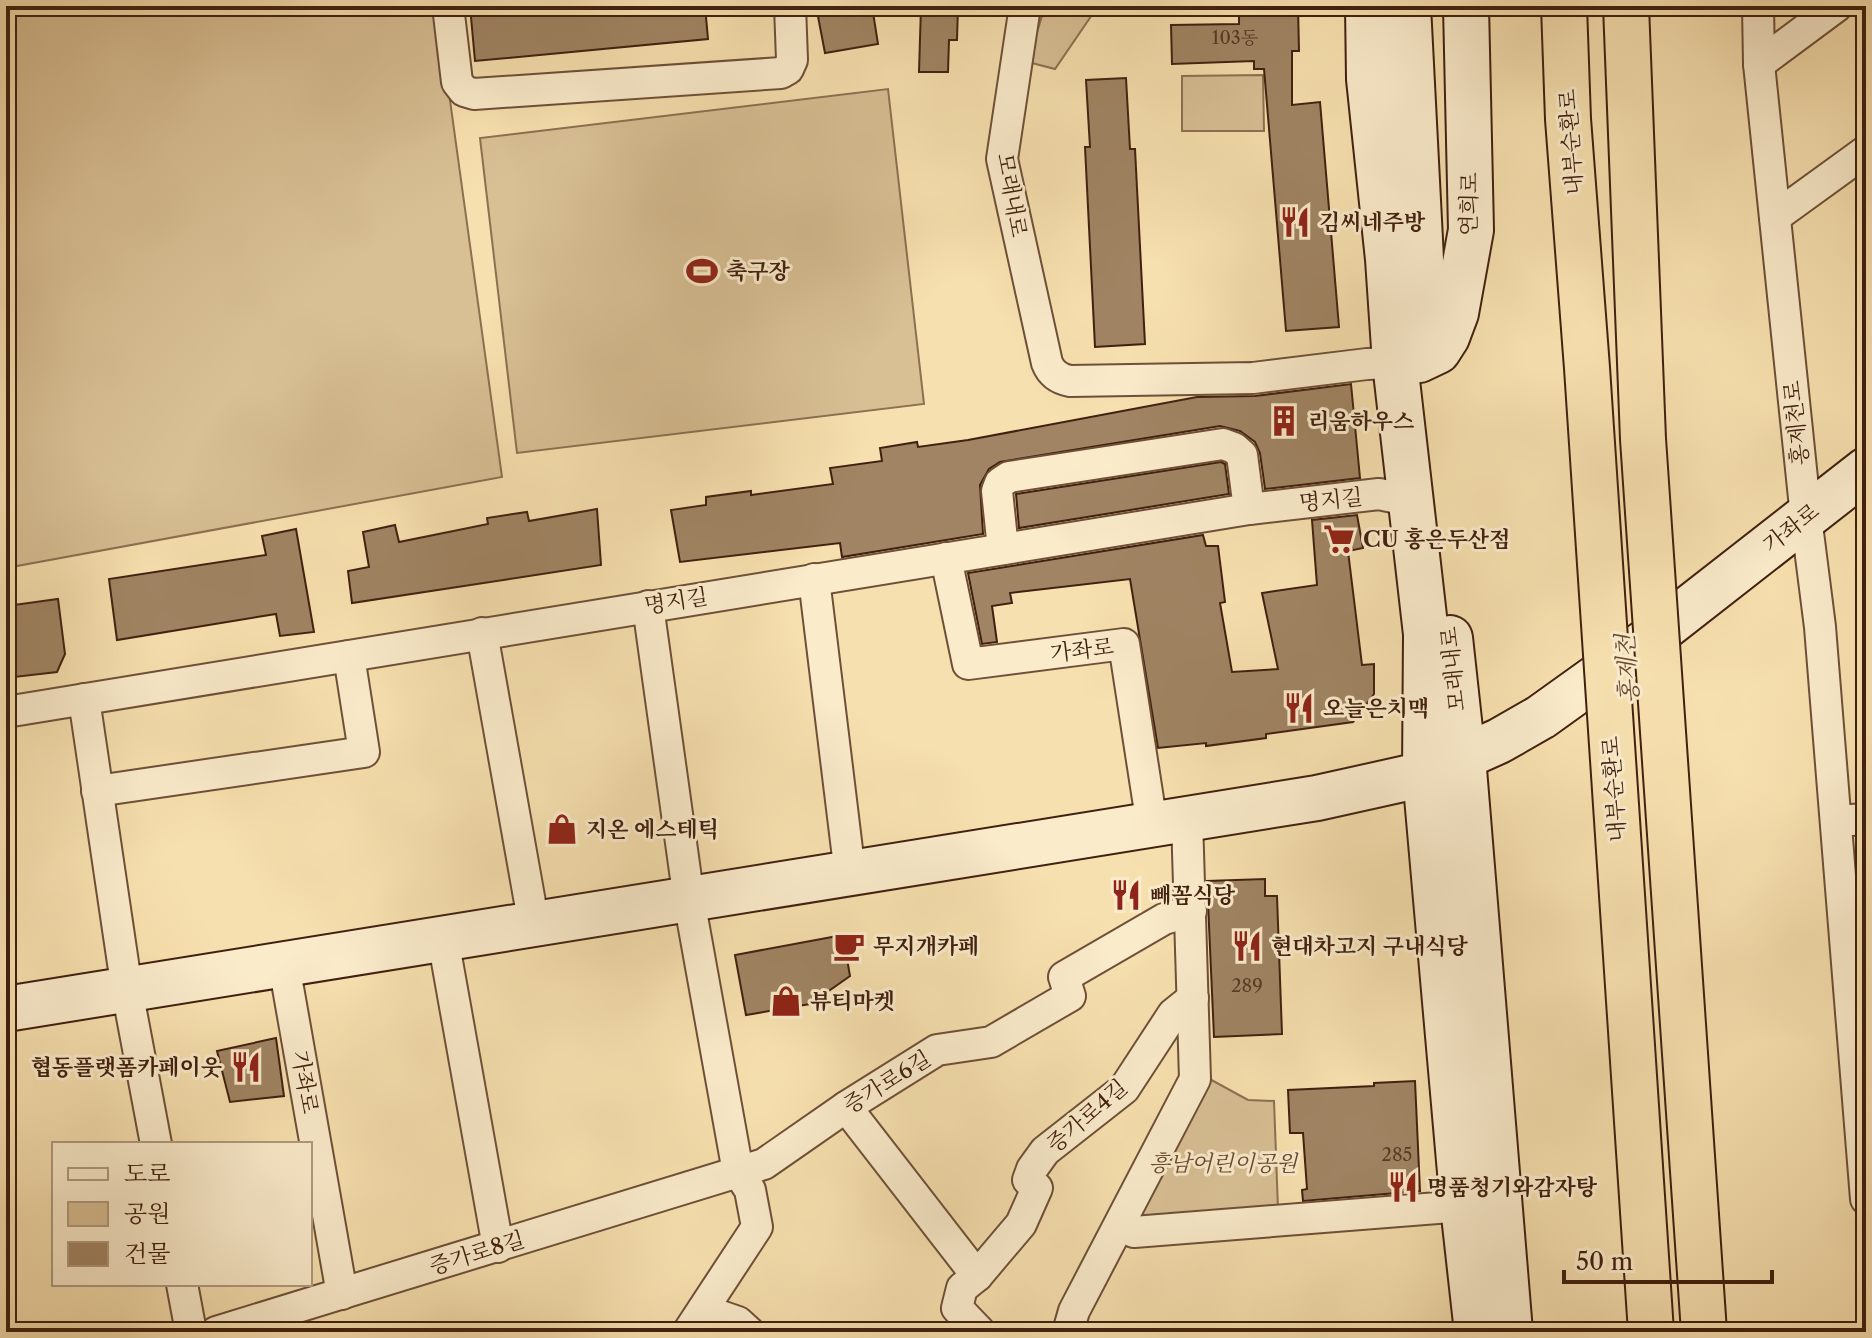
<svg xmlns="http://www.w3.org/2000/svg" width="1872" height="1338" viewBox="0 0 1872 1338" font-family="'Libre Caslon Text','Noto Serif KR',serif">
  <rect width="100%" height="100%" fill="#f7e0af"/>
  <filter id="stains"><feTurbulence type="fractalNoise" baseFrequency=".0025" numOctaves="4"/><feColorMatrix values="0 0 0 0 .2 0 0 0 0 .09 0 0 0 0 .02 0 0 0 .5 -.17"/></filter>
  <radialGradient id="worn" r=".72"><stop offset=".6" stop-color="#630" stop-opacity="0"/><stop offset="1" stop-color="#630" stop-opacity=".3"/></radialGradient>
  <!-- green -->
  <g fill="#d8bf94" stroke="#8c7052" stroke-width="2">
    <path d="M6,6H437L502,477L6,568Z"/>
    <path d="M1045,6H1098L1055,69L1028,62Z"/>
    <path d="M1263,75L1264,131H1182V76Z"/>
    <path d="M888,89L924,404L517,453L480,138Z"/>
    <path d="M1206,1077L1248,1100L1274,1101L1278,1209L1148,1219L1140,1211Z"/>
  </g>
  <!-- pier -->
  <path fill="#f7e0af" d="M1552,6H1655L1660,159L1736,1332H1635Z"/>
  <!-- building -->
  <g fill="#a08463" stroke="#412010" stroke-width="2">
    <path d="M470,6H705L708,39L475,61Z"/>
    <path d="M816,6H872L878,44L825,53Z"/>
    <path d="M921,6H958L957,40H949L948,72H919Z"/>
    <path d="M1239,6H1298L1299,51H1292V105L1320,102L1339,327L1286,331L1264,69H1254V61L1172,64L1171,25L1239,24Z"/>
    <path d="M1126,78L1130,149H1135L1145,344L1095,347L1085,147H1090L1086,80Z"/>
    <path d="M1351,384L1360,478L1265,489L1260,453L1255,442L1240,431L1220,426L1000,462L989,469L980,485L983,534L842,557L840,543L680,562L671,510L706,505V497L751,491V495L833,484L830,468L882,461L880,448L917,442L918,447L968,440L1197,397L1255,396Z"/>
    <path d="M1221,462L1225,464L1229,494L1019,528L1016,494Z"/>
    <path d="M597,509L601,565L352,603L348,571L369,567L363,532L395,525L399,542L488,524L487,518L527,512L529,521Z"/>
    <path d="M1357,515L1363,548L1348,551L1362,665L1374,664V694L1353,722L1266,734V738L1206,746V743L1158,748L1130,579L1010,593L1012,603L992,606L997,642L982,644L968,573L1203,535L1206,546H1218L1225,602L1220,603L1232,672L1278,669L1262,593L1317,585L1312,520Z"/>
    <path d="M296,529L314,632L280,636L276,614L117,640L109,579L266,555L262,536Z"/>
    <path d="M58,599L65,654L57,672L6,678V606Z"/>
    <path d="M1265,879V896H1277L1282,1034L1214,1037L1207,881Z"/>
    <path d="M843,935L850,976L810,1004L746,1015L735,955Z"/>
    <path d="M276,1038L284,1096L230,1102L217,1051Z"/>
    <path d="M1415,1081L1420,1191L1303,1201L1302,1190L1307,1189L1303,1133H1290L1288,1090L1374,1086V1083Z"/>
  </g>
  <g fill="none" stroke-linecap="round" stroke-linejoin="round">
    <defs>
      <g id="street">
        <path d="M448,6L457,82L464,91L474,94L781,73L788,69L792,60L790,6"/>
        <path d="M1025,6L1002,159L1047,363C1051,373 1059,379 1070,381L1253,378L1367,364L1395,363"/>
        <path d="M1758,6L1759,64L1806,517L1820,627L1866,1199"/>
        <path d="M1759,64L1837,6"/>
        <path d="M1775,217L1866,151"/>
        <path d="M1003,549L997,491L1000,483L1009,477L1223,444L1234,448L1242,455L1249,509"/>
        <path d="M946,558L968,664L1124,644L1152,825"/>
        <path d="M814,579L850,874"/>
        <path d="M648,606L689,900L738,1172L750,1190L757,1227L688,1332"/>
        <path d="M482,633L534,925"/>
        <path d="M84,699L127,990L156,1144"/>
        <path d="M6,712L1249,509L1379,494L1412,501"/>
        <path d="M97,791L364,752L349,656"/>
        <path d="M1836,821L1866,819"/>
        <path d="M443,939L498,1247"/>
        <path d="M284,965L342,1294"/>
        <path d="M846,1107L977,1276"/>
        <path d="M1120,1226L1134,1232L1463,1206"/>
        <path d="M182,1284L191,1332"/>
        <path d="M703,1310L738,1322L749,1332"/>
        <path d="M216,1332L764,1164L846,1107L937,1050L991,1042L1070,996L1064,977L1164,919L1191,911"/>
        <path d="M980,1332L957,1308L962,1288L977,1276L1021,1224L1037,1188L1028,1180L1032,1169L1045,1151L1124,1089L1173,1014L1193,998"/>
        <path d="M1068,1332L1074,1311L1195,1079L1187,819"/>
      </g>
      <g id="secondary">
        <path d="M1368,6L1369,79L1388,259L1395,363L1426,634L1425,774L1463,1206L1477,1332"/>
        <path d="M1408,6L1421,259L1420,335"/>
        <path d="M1405,361L1419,360L1438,351L1447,337L1456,313L1471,230L1466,6"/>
        <path d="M1450,638L1463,757L1510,1332"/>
        <path d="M6,1009L1317,798L1425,774L1499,741L1541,717L1647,641L1866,470"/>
      </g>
    </defs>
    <!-- street casing -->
    <use href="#street" stroke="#6e5038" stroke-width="34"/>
    <!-- secondary casing -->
    <use href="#secondary" stroke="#412010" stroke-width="48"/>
    <!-- street -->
    <use href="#street" stroke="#faebcb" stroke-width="30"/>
    <!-- secondary -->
    <use href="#secondary" stroke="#faebcb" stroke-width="44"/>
    <defs>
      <g id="highway-bridge">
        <path d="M1564,6L1568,119L1587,368L1651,1332"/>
        <path d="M1626,6L1643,439L1704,1332"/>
      </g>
    </defs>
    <!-- highway-bridge casing -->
    <use href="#highway-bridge" stroke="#412010" stroke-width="48" stroke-linecap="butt"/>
    <!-- highway-bridge -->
    <use href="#highway-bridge" stroke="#f7e0af" stroke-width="44"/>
  </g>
  <!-- icons -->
  <defs>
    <symbol id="restaurant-bare" viewBox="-9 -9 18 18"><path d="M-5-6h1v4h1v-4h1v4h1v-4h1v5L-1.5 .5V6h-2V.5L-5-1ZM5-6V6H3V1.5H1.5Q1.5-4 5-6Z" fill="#8f2418" stroke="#faebcb" stroke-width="2.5" paint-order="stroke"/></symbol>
    <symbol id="stadium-bare" viewBox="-9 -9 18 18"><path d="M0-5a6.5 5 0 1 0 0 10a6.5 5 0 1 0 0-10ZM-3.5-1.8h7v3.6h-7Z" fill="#8f2418" stroke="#faebcb" stroke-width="2.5" paint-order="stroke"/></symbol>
    <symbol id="building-bare" viewBox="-9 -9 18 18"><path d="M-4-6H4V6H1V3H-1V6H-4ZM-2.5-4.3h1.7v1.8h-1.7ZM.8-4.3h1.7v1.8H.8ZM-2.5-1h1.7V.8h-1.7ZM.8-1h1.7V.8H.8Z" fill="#8f2418" stroke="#faebcb" stroke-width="2.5" paint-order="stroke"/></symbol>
    <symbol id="supermarket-bare" viewBox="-9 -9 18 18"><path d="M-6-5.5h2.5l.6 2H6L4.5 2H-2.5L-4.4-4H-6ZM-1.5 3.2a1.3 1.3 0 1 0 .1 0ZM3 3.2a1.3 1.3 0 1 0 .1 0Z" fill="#8f2418" stroke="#faebcb" stroke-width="2.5" paint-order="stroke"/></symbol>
    <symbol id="shop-bare" viewBox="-9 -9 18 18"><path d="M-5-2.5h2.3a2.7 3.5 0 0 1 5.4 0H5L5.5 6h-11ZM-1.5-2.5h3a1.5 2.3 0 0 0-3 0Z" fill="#8f2418" stroke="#faebcb" stroke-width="2.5" paint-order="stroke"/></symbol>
    <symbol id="cafe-bare" viewBox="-9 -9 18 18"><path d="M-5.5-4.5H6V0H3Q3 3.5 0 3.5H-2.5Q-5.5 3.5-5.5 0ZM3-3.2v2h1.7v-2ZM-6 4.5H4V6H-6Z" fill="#8f2418" stroke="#faebcb" stroke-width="2.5" paint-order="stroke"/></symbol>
  </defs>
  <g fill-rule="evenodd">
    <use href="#restaurant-bare" x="1273" y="200" width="44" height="44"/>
    <use href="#stadium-bare" x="680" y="249" width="44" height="44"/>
    <use href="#building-bare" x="1262" y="399" width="44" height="44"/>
    <use href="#supermarket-bare" x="1317" y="517" width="44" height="44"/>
    <use href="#restaurant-bare" x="1277" y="686" width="44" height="44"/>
    <use href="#shop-bare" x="540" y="807" width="44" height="44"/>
    <use href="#restaurant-bare" x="1104" y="873" width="44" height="44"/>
    <use href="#cafe-bare" x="827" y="924" width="44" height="44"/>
    <use href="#restaurant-bare" x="1225" y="924" width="44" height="44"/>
    <use href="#shop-bare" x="764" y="979" width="44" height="44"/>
    <use href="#restaurant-bare" x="224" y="1045" width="44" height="44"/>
    <use href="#restaurant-bare" x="1381" y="1165" width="44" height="44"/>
  </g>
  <g text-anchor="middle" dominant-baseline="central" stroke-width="6" stroke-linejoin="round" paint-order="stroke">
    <!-- number labels -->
    <g font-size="18" fill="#593925">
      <text x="1235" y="38">103동</text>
      <text x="1247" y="986">289</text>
      <text x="1397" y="1155">285</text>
    </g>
    <!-- street labels -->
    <g font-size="22" fill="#412010" stroke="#faebcb">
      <text transform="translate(1571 142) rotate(-94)">내부순환로</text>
      <text transform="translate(1012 195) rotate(80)">모래내로</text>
      <text transform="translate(1469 204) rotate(-89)">연희로</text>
      <text transform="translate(1796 423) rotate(-96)">홍제천로</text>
      <text transform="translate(1331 500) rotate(-6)">명지길</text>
      <text transform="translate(1791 528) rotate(-38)">가좌로</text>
      <text transform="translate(676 601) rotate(-9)">명지길</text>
      <text transform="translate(1082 650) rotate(-7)">가좌로</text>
      <text transform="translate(1453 669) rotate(-96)">모래내로</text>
      <text transform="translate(1614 789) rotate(-94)">내부순환로</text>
      <text transform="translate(305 1082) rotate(80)">가좌로</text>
      <text transform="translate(887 1082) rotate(-32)">증가로6길</text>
      <text transform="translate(1087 1116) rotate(-41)">증가로4길</text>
      <text transform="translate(477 1253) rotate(-17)">증가로8길</text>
    </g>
    <!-- poi labels -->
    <g font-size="22" font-weight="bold" fill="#412010" stroke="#faebcb" text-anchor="start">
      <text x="1319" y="222">김씨네주방</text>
      <text x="726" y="271">축구장</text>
      <text x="1308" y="421">리움하우스</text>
      <text x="1363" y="539">CU 홍은두산점</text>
      <text x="1323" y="708">오늘은치맥</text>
      <text x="586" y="829">지온 에스테틱</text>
      <text x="1150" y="895">빼꼼식당</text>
      <text x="873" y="946">무지개카페</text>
      <text x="1271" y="946">현대차고지 구내식당</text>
      <text x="810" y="1001">뷰티마켓</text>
      <text x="222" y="1067" text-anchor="end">협동플랫폼카페이웃</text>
      <text x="1427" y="1187">명품청기와감자탕</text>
    </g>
    <!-- park labels -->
    <g font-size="22" font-style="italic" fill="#674831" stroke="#faebcb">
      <text x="1223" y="1163">흥남어린이공원</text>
    </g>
    <!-- water labels -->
    <g font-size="24" font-style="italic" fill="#6b4c35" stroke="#faebcb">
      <text transform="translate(1627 669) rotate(-94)">홍제천</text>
    </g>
  </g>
  <!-- margin -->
  <rect width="1872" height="1338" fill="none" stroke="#f7e0af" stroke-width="32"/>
  <rect x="8" y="8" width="1856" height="1322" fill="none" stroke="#412010" stroke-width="4"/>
  <rect x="16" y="16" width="1840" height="1306" fill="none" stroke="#412010" stroke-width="2"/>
  <!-- legend -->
  <rect x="52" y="1142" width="260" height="144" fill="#faebcb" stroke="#b09a80" stroke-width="2"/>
  <rect x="68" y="1168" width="40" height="12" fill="#faebcb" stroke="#b09a80" stroke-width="2"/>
  <text x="124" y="1182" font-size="24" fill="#412010">도로</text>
  <rect x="68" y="1202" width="40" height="24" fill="#d8bf94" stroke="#b09a80" stroke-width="2"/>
  <text x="124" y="1222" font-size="24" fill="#412010">공원</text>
  <rect x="68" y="1242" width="40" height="24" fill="#a08463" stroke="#b09a80" stroke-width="2"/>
  <text x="124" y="1262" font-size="24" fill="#412010">건물</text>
  <!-- scale -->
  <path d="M1564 1270v12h208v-12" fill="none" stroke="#412010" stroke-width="4"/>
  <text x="1576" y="1270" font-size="24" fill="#412010" stroke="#faebcb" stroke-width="6" paint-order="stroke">50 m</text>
  <rect width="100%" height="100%" filter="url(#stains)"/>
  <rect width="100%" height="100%" fill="url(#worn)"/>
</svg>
